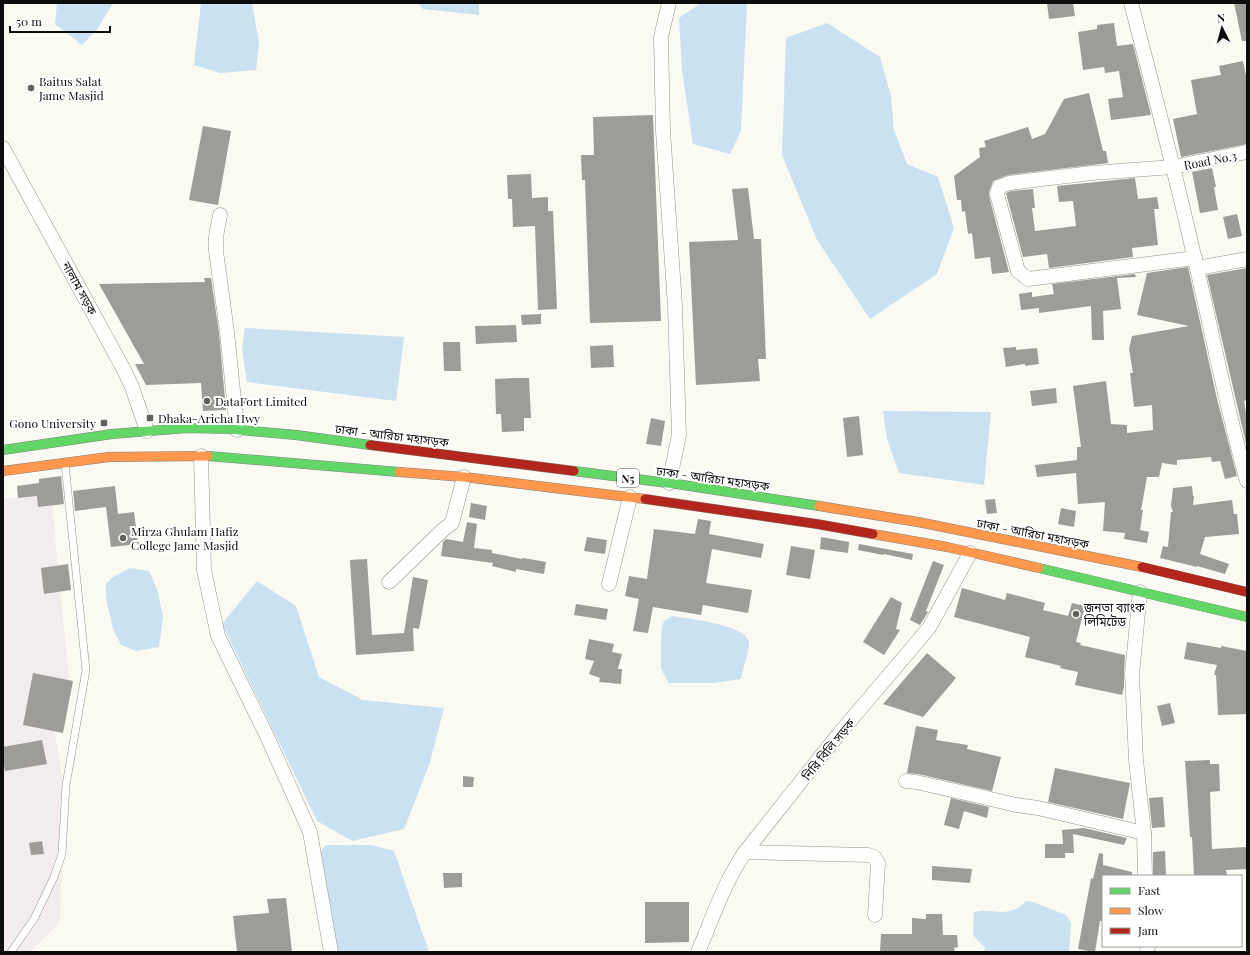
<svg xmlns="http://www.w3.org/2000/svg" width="1250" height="955" viewBox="0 0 1250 955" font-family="'Playfair Display','Noto Sans Bengali',serif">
  <rect width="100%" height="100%" fill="#faf9f2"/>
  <!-- industrial -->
  <path fill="#f2ecee" d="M51,493L69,680L53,722L65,793L60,922L30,952H3V499Z"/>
  <!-- water -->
  <g fill="#cae1f2">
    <path d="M57,3H113L98,28L82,45L55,24Z"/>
    <path d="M201,3H252L259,43L256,70L220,73L194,65Z"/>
    <path d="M418,3H479V15L423,9Z"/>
    <path d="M701,3H747L741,131L730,154L693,144L682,70L679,18Z"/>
    <path d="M827,23L880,57L891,96L894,130L907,164L938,177L954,228L937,274L870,319L817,240L782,155L786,38Z"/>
    <path d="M245,328L404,337L396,401L247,382L242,349Z"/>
    <path d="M883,411L991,412L984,485L899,473L887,439Z"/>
    <path d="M130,568L149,571L157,589L163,616L159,647L136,651L121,645L113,629L106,598V584L113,577Z"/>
    <path d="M257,581L296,606L319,677L363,700L444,708L429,765L404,829L352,841L317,821L222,624Z"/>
    <path d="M672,616C688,619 745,624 749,642C750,648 742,671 741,679L713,683H669L661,669V639L662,627L664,621Z"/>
    <path d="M326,845H371L394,851L429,952H335L318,855Z"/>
    <path d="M1026,901L1033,902L1066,915L1071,923L1069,952H984L985,948L973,935L974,912C987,908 1002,916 1016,909C1019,908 1023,904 1026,901Z"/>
  </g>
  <!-- building -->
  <g fill="#9d9c98">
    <path d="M1047,3H1073L1075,16L1049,19Z"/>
    <path d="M1234,3H1247V41H1242Z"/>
    <path d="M1114,23L1117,46L1133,44L1151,115L1111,120L1108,99L1123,97L1119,71L1105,73L1104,67L1083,70L1078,32L1097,29V25Z"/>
    <path d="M1243,61L1247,80V144L1181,157L1173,119L1197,114L1191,80L1221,75L1219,66Z"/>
    <path d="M1089,93L1103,151H1106L1108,163L1008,175L993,181L989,192V196L1009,272L992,274L990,257L975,259L972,233L968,234L965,211L962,212L961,200H957L954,176L980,157L979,148L986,147L984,141L1028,127L1032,139L1045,134L1064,99Z"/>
    <path d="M653,115L661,321L590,323L585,180H582L581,155H594L593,117Z"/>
    <path d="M203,126L231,131L218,205L189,200Z"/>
    <path d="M1212,168L1216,187H1214L1218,210L1200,213L1192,172Z"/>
    <path d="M531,174L532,198L548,197V211H553L557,309L538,310L535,226L513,227L512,199H508L507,175Z"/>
    <path d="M1135,178L1138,199L1157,197L1159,209H1154L1158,245L1132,248L1133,257L1049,268L1047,254L1023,257L1006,193L1011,191L1033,189L1035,208H1032L1035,231L1076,226L1073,201L1059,202L1057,186Z"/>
    <path d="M748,188L754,239H761L766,359H758L760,381L696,385L689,242L738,240L732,189Z"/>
    <path d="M1237,214L1242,236L1228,239L1223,217Z"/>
    <path d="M1188,267L1217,399L1237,476L1225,479L1220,461L1212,462L1211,457L1177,460V465L1162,463L1159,477H1147L1141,510H1143L1140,530L1149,532L1147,543L1124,539L1125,533L1103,531L1105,502L1078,504L1076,473L1037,477L1035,465L1077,460V447H1081L1073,386L1106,381L1111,424L1127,425V433L1153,430L1152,405L1134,407L1130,373H1133L1129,349L1132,336L1189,326L1137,315L1147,273Z"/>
    <path d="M1247,268V400L1244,401L1247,419V448L1207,275Z"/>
    <path d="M1135,274L1136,277L1117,278L1121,309L1103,311L1104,340H1092L1091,306L1039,313V308L1021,310L1019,294L1032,292V297L1054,294L1052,284Z"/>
    <path d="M204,278H211L219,333L226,410L203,411L201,383L146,385L135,364H144L99,284L205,282Z"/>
    <path d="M541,314V324L522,325L521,315Z"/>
    <path d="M516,325L517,342L476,344L475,326Z"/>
    <path d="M443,342H460L461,371H444Z"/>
    <path d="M613,345L614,367L591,368L590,346Z"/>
    <path d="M1016,347V350L1037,348L1039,364L1025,366V364L1006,367L1003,348Z"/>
    <path d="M515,378H529L531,418H524V431L502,432L501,414H496L495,379Z"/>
    <path d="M1056,388L1057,403L1032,406L1030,391Z"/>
    <path d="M859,416L863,455L847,457L843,418Z"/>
    <path d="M651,418L665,421L661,446L646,444Z"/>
    <path d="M61,476L64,504L38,507L37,496L18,498L17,486L39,483V479Z"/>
    <path d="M115,486L118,514L134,512L138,544L111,547L106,507L75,511L73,491Z"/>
    <path d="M1192,486L1193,496H1194L1193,505L1232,500L1234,514H1237L1239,534L1205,537L1200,554L1229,564L1225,574L1197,566V567L1160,558L1163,546L1168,547L1171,512H1173L1171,506L1173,488Z"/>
    <path d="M995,499L997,513L987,514L985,500Z"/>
    <path d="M471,503L487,506L485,520L469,517Z"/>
    <path d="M1061,508L1076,511L1074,527L1058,524Z"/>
    <path d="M698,519L711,521L709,534L764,544L761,558L712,549L706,583L752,590L748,613L703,605L701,615L653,607L648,633L633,631L639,599L625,596L629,576L647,579L654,529L695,534Z"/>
    <path d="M467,522L477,524L474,548L492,550V553L522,559L523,558L546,562L544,574L516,569V572L492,566L493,563L441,556L443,542L446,539L463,542Z"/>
    <path d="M587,537L607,540L605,554L584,551Z"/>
    <path d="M821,537L849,542L848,553L820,549Z"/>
    <path d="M859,544L913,554L912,560L884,554L883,555L858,550Z"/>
    <path d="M791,546L815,550L810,579L786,575Z"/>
    <path d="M367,559L372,635L404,633L413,577L428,580L419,629L413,628L414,651L356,655L350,560Z"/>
    <path d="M933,561L944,565L926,611L928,612L920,625L910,620Z"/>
    <path d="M68,564L71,590L44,594L41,568Z"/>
    <path d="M962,588L1005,600L1007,593L1045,603L1043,610L1068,616L1072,603L1085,606L1076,642L1081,643L1080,645L1125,655L1124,673V687L1122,695L1075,685L1078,672L1060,668L1061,666L1025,657L1030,637L954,617Z"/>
    <path d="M891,597L902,603L896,629L900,630L884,655L863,642Z"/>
    <path d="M576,604L608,609L606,620L574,615Z"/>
    <path d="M589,639L614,644L612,652L622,654L618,669H622L621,684L599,682L600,678L589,674L594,661L585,659Z"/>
    <path d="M1187,642L1221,648V646L1247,651V714L1218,715L1216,675H1214L1217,665L1184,659Z"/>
    <path d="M927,653L956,678L923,717L883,704Z"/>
    <path d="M33,673L73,681L63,733L23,725Z"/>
    <path d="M1170,703L1175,723L1162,726L1157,706Z"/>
    <path d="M916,726L938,730L936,740L968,745L967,749L1001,757L992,791L918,774L907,773Z"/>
    <path d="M42,740L47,764L5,771L3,760V747Z"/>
    <path d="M1210,760V764H1219L1220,791L1210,792L1212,849L1247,847V869L1226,870L1227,876H1194L1192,837H1190L1185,761Z"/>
    <path d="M1055,768L1130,783L1123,819L1048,802Z"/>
    <path d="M463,776L474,777L473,787H463Z"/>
    <path d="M1163,797L1165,827L1152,828L1149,798Z"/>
    <path d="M951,798L989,807L987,818L964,811L959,829L944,825Z"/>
    <path d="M1084,828L1127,838L1124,845L1073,834L1074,853H1065V858H1045V844H1063L1062,830Z"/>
    <path d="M42,841L44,854L31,855L29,843Z"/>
    <path d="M1165,851L1166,876H1153V852Z"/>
    <path d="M1099,853L1103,854V865L1132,872V876H1103V921H1100L1095,952H1094L1078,949L1091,878L1093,879Z"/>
    <path d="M932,866L972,869L970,883L932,880Z"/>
    <path d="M443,873H462V887L444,888Z"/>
    <path d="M286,898L292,952H237L233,916L269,913L267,899Z"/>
    <path d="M645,902H689V942L645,943Z"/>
    <path d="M926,914H942L943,935H957L958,947L954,948L955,952H880L881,934H912V918L926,919Z"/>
  </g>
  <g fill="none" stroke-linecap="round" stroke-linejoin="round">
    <defs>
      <path id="lane" d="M11,952L34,919L54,877L62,854L66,785L86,670L65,464"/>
      <g id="street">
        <path d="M1131,3C1153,87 1175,171 1194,256C1212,331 1226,407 1247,481"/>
        <path d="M3,148L124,370L132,387L147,431"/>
        <path d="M220,215L216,237V251L227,332L237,430"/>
        <path d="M1195,258L1028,279L1018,271L997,194L999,187L1009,183L1092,173L1173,167L1247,152"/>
        <path d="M1197,268L1247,259"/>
        <path d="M201,456L204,570L218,636L266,734L310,832L331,952"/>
        <path d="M669,483L679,435L675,306L663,131L661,37L669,3"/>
        <path d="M389,582L444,529L452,523L464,477"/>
        <path d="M609,584L630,497"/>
        <path d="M1140,592L1132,674L1136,760L1144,833L1145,876"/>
        <path d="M906,781L916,782L974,795L1016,805L1038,808L1144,833"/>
        <path d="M745,852L868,855L874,857L878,863L875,915"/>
        <path d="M698,952C713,917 723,885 745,852L838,735L929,628L970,553"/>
        <path d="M1147,952L1148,946"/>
      </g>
      <g id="fast">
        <path d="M3,450L112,434L187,428L229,429L296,435L370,445"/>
        <path d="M208,456L399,472"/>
        <path d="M574,471L683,485L819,506"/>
        <path d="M1039,568L1247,617"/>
      </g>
      <g id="slow">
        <path d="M3,471L109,457L208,456"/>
        <path d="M399,472L464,477L645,499"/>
        <path d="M819,506L918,522L1142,567"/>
        <path d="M873,534L947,547L1039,568"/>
      </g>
      <g id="jam">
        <path d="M370,445L574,471"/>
        <path d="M645,499L817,524L873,534"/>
        <path d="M1142,567L1247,592"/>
      </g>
    </defs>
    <!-- lane casing -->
    <use href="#lane" stroke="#949390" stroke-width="8"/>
    <!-- street casing -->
    <use href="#street" stroke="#949390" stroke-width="15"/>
    <!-- fast casing -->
    <use href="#fast" stroke="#81817d" stroke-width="10"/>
    <!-- slow casing -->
    <use href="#slow" stroke="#81817d" stroke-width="10"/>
    <!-- jam casing -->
    <use href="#jam" stroke="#81817d" stroke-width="10"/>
    <!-- lane -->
    <use href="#lane" stroke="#fefefd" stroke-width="7"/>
    <!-- street -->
    <use href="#street" stroke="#fefefd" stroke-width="14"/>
    <!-- fast -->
    <use href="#fast" stroke="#63d668" stroke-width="9"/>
    <!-- slow -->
    <use href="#slow" stroke="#ff974d" stroke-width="9"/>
    <!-- jam -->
    <use href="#jam" stroke="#b3261e" stroke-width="9"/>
  </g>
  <!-- markers -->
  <g fill="#60605d" stroke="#fff" stroke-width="1.5">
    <circle cx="31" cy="88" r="4"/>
    <circle cx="207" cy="401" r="4"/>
    <rect x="146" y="414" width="8" height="8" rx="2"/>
    <rect x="100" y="419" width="8" height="8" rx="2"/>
    <circle cx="123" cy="538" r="4"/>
    <circle cx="1076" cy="614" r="4"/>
  </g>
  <g text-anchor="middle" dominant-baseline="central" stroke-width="4" stroke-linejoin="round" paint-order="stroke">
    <!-- shield labels -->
    <rect fill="#fff" stroke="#565656" stroke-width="1" x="617" y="469" width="22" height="18" rx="3"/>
    <g font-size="11" font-weight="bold" fill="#0d0d0d">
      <text x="628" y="478">N5</text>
    </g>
    <!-- poi labels -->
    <g font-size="12" fill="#0d0d0d" stroke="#fff" text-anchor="start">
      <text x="39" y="81">Baitus Salat<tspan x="39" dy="14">Jame Masjid</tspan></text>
      <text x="215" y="401">DataFort Limited</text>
      <text x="158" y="418">Dhaka-Aricha Hwy</text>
      <text x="96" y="423" text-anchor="end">Gono University</text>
      <text x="131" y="531">Mirza Ghulam Hafiz<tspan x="131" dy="14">College Jame Masjid</tspan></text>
      <text x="1084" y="607">জনতা ব্যাংক<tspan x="1084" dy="14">লিমিটেড</tspan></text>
    </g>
    <!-- street labels -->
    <g font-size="12" fill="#0d0d0d" stroke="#fff">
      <text transform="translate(1210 160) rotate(-11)">Road No.3</text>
      <text transform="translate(80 288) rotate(61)">নালাম সড়ক</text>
      <text transform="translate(392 435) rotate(7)">ঢাকা - আরিচা মহাসড়ক</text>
      <text transform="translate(713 478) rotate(8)">ঢাকা - আরিচা মহাসড়ক</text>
      <text transform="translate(1033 533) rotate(11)">ঢাকা - আরিচা মহাসড়ক</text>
      <text transform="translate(828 749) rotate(-51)">নিরি বিলি সড়ক</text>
    </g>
  </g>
  <!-- border -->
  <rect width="1250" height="955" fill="none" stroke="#0d0d0d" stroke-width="8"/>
  <!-- legend -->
  <rect x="1102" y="875" width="140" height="72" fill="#ffffff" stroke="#9e9e9e"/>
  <rect x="1110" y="888" width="20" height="6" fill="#63d668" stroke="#9e9e9e"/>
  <text x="1138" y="895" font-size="12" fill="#0d0d0d">Fast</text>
  <rect x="1110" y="908" width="20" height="6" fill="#ff974d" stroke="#9e9e9e"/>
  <text x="1138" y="915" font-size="12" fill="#0d0d0d">Slow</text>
  <rect x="1110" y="928" width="20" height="6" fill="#b3261e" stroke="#9e9e9e"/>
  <text x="1138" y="935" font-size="12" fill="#0d0d0d">Jam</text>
  <!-- north arrow -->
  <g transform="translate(1222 28) rotate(354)" stroke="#ffffff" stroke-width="3" paint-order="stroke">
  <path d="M0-3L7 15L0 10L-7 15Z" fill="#0d0d0d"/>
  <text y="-6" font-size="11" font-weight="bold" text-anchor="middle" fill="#0d0d0d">N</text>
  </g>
  <!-- scale -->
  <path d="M10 26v6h100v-6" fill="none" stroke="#0d0d0d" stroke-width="2"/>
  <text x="16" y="26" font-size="12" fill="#0d0d0d" stroke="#ffffff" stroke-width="3" paint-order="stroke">50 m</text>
</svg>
